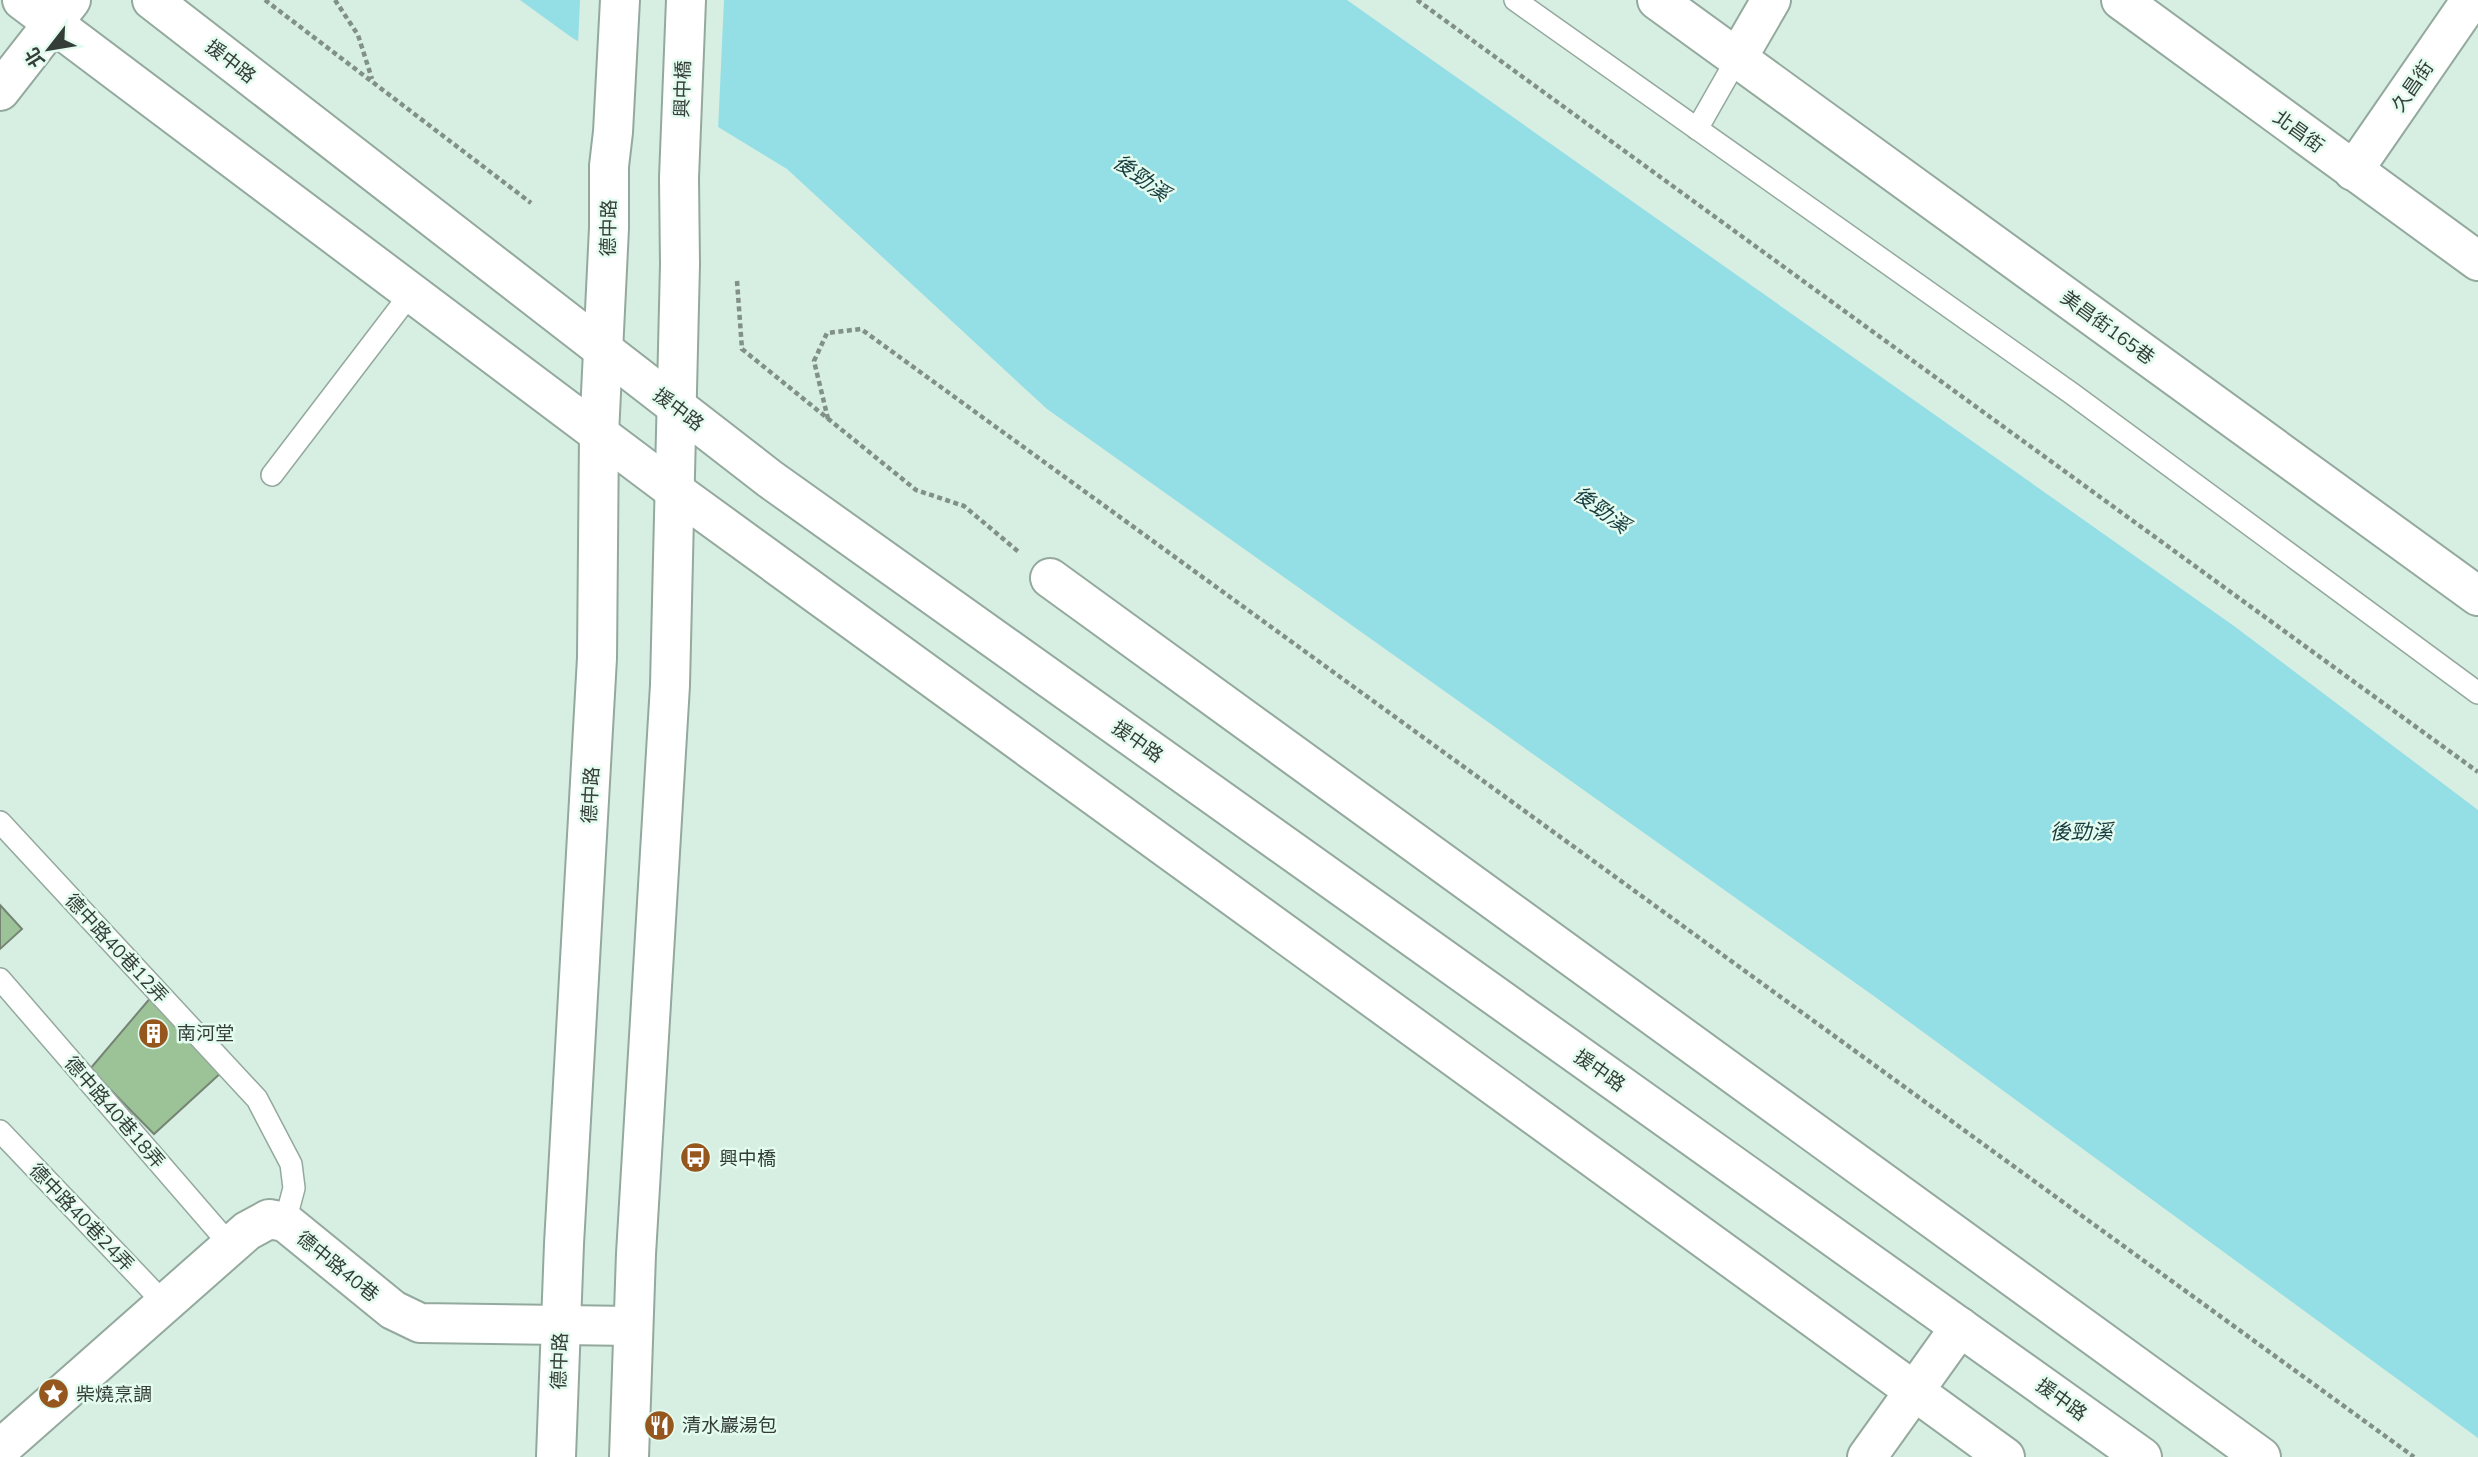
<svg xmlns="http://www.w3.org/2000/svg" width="2478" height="1457" viewBox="0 0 2478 1457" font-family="Mulish,'Noto Sans TC',sans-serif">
  <rect width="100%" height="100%" fill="#d7eee2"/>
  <!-- water -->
  <path fill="#94dee6" d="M520,0H1347L2234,626L2478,810V1438L1878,999L1047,409L787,169L571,37Z"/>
  <!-- pier -->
  <path fill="#d7eee2" d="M580,0H724L718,131L578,44Z"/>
  <!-- building -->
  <g fill="#9cc397" stroke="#768474" stroke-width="2">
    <path d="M0,905L22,929L0,949Z"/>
    <path d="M152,996L223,1071L154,1134L90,1069Z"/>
  </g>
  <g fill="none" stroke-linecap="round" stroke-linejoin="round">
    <defs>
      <g id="lane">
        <path d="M1515,0L2071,393L2478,693"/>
        <path d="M1697,129L1738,57"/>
        <path d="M272,475L411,293"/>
        <path d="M0,822L257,1099L291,1164L294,1188L285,1222"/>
        <path d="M0,979L231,1246"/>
        <path d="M0,1131L165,1304"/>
      </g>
      <g id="street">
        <path d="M1657,0L2478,596"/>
        <path d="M2121,0L2478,261"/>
        <path d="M1738,57L1771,0"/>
        <path d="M0,91L71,0"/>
        <path d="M2353,171L2471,0"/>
        <path d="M1050,578L2261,1457"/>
        <path d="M0,1449L247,1231L269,1219L285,1222L393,1310L420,1323L633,1326"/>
        <path d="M1867,1457L1960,1327"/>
      </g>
      <g id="secondary">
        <path d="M22,0L675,491L2005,1457"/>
        <path d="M152,0L770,479L2142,1457"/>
      </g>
      <g id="primary">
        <path d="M556,1457L564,1244L597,658L599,434L609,228V166L613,132L620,0"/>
        <path d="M629,1457L636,1254L670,685L680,264L679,178L686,0"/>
      </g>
    </defs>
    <!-- lane casing -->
    <use href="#lane" stroke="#94a99e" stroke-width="24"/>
    <!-- street casing -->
    <use href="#street" stroke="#94a99e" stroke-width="42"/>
    <!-- secondary casing -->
    <use href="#secondary" stroke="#94a99e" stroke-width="42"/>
    <!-- primary casing -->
    <use href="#primary" stroke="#94a99e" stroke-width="42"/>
    <!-- path -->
    <g stroke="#819088" stroke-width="4.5" stroke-dasharray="5 3.5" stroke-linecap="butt">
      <path d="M265,0L531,203"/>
      <path d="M335,0L358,35L372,79"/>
      <path d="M1417,0L2478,772"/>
      <path d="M737,281L742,349L916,490L964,506L1020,553"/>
      <path d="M828,419L814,361L827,333L861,329L2414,1457"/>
    </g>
    <!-- lane -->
    <use href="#lane" stroke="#fff" stroke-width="21"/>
    <!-- street -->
    <use href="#street" stroke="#fff" stroke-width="38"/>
    <!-- secondary -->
    <use href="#secondary" stroke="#fff" stroke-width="38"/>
    <!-- primary -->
    <use href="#primary" stroke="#fff" stroke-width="38"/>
  </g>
  <!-- icons -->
  <defs>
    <symbol id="building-disc" viewBox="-11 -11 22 22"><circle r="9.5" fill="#96571f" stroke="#e4fbef"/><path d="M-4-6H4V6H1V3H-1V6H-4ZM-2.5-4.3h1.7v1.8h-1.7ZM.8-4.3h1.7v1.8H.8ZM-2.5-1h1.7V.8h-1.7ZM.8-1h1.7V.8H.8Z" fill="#fff"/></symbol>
    <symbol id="bus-disc" viewBox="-11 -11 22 22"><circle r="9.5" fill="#96571f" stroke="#e4fbef"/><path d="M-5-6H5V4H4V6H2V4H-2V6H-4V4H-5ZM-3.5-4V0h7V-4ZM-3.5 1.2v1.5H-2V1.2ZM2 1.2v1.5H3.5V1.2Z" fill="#fff"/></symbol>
    <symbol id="sight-disc" viewBox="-11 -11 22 22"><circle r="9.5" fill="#96571f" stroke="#e4fbef"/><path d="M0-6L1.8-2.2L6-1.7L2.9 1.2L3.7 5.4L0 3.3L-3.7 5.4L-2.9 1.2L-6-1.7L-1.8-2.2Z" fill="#fff"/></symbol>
    <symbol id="restaurant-disc" viewBox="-11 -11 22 22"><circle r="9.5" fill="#96571f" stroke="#e4fbef"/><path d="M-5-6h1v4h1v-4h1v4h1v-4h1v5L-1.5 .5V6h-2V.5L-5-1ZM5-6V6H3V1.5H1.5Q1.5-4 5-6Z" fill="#fff"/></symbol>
  </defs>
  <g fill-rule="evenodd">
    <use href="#building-disc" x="136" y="1016" width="35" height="35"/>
    <use href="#bus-disc" x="678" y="1140" width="35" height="35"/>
    <use href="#sight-disc" x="36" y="1376" width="35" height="35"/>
    <use href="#restaurant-disc" x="642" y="1408" width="35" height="35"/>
  </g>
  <g text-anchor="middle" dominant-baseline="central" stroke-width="5" stroke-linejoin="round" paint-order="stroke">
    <!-- street labels -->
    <g font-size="19" fill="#343d38" stroke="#e4fbef">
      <text transform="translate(231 61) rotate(38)">援中路</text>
      <text transform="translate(2412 86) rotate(-55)">久昌街</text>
      <text transform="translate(682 89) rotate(-88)">興中橋</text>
      <text transform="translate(2299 131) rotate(36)">北昌街</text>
      <text transform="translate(608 228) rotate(-89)">德中路</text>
      <text transform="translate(2108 327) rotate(36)">美昌街165巷</text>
      <text transform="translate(679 409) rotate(37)">援中路</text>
      <text transform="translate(1138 741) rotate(35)">援中路</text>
      <text transform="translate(590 795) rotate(-87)">德中路</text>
      <text transform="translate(117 948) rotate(47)">德中路40巷12弄</text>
      <text transform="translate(1600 1070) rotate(35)">援中路</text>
      <text transform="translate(115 1112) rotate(49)">德中路40巷18弄</text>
      <text transform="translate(82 1217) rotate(46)">德中路40巷24弄</text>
      <text transform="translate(338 1266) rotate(39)">德中路40巷</text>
      <text transform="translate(559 1361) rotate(-88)">德中路</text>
      <text transform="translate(2062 1399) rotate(36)">援中路</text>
    </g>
    <!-- poi labels -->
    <g font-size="19" fill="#343d38" stroke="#e4fbef" text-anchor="start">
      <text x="177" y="1033">南河堂</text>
      <text x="719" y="1158">興中橋</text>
      <text x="76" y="1394">柴燒烹調</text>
      <text x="682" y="1425">清水巖湯包</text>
    </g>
    <!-- water labels -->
    <g font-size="21" font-style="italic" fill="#163a3e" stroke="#e4fbef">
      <text transform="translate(1142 177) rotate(36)">後勁溪</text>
      <text transform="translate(1602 509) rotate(36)">後勁溪</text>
      <text x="2081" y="831">後勁溪</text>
    </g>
  </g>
  <!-- north arrow -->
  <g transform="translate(49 49) rotate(239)" stroke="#e4fbef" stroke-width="5" paint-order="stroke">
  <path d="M0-5L12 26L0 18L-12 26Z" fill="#343d38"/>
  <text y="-10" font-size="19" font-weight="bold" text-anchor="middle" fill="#343d38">北</text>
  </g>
</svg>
